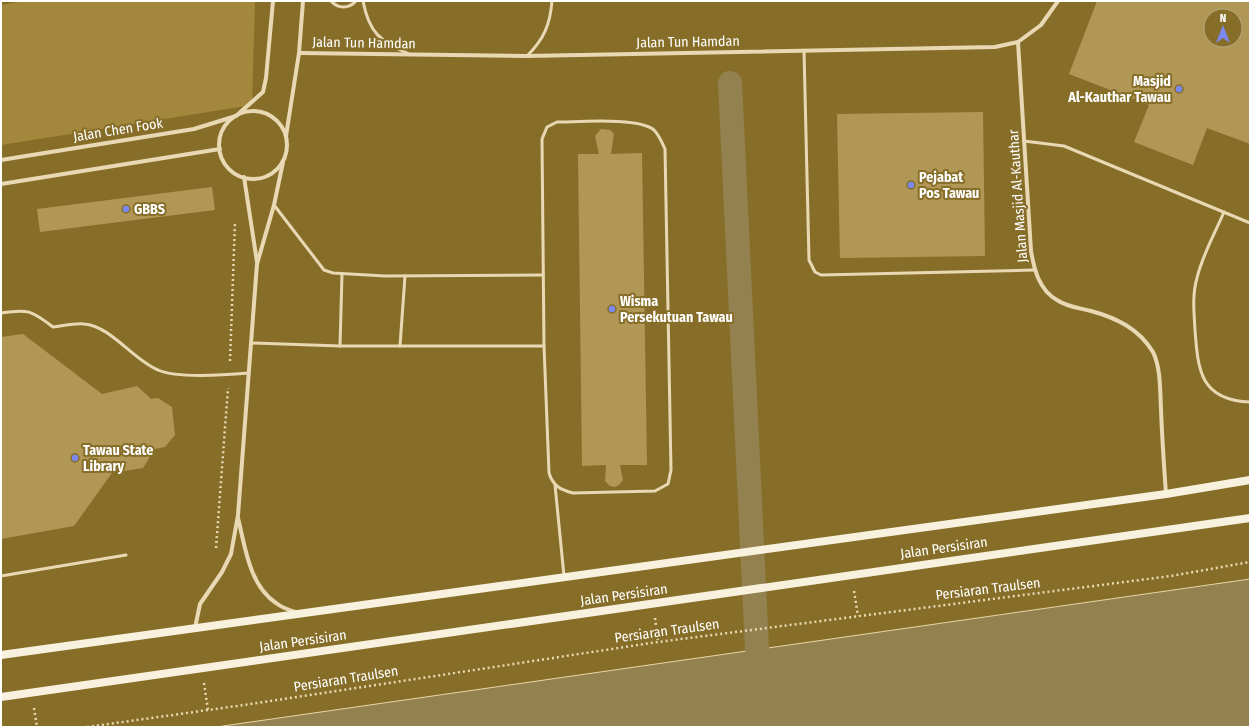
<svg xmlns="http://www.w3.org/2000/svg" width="1251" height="728" viewBox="0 0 1251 728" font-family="'Fira Sans Condensed',sans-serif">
  <rect width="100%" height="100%" fill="#876e28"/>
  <!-- green -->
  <path fill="#a3873d" d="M24,1H255L252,105L1,145V5Z"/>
  <!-- water -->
  <path fill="#938150" stroke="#e8d6a8" d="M1250,579V727H216Z"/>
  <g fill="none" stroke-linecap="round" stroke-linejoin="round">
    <!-- canal -->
    <path stroke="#938150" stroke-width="24" d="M730,83L757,649"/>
  </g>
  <!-- building -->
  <g fill="#b09755" fill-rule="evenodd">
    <path d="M1097,1H1250V144L1207,128L1193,165L1134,142L1149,105L1069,74ZM1211,16H1235V40H1211Z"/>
    <path d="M983,112L985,256L840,258L837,114Z"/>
    <path d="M601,129L610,130L614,134L611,154L642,153L647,465H620L623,480L619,485L615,487L610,486L605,481L606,465L582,466L578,154H599L595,136Z"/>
    <path d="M212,187L215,210L40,232L37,209Z"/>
    <path d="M23,334L102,394L137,386L151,399L158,398L172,407L175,435L165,447L155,449L143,468L112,473L74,526L1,539V337Z"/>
  </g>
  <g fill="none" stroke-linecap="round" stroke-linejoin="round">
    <!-- path -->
    <g stroke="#e8d9b4" stroke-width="2.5" stroke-dasharray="2 3" stroke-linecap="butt">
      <path d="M230,361L235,222"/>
      <path d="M216,548L228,388"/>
      <path d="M854,591L858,616"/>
      <path d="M655,618L658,642"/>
      <path d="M204,683L208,710"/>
      <path d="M34,708L37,727"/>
      <path d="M87,727L244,705L658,642L1171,576L1250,562"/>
    </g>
    <!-- lane -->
    <g stroke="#e8d9b4" stroke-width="3">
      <path d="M331,1C338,9 349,9 356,1"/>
      <path d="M363,1C369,33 380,41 409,54"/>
      <path d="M804,51L809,260L815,272L821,275L1034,270"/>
      <path d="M527,56C544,39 550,25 552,1"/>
      <path d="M557,122C578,122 639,117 654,130C659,135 662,142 665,149L671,470L668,484L655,491L573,493C561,490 553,486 549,473L544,346L542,139L547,127Z"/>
      <path d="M1024,141L1064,146L1250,223"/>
      <path d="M274,205L324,270L333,273L385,276L543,275"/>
      <path d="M1224,212C1215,233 1202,256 1197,278C1192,295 1194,312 1195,330C1198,370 1200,400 1250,402"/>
      <path d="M1,313C28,309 31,310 53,327C63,326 74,323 84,324C111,326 133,360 158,370C178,379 226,375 249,373"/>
      <path d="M251,343L340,346H544"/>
      <path d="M340,346L342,274"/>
      <path d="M400,346L405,276"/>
      <path d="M555,485L564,576"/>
      <path d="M1,576L126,555"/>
    </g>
    <!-- street -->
    <g stroke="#e8d9b4" stroke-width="4">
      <path d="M1018,42L1031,251C1034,269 1039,290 1057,300C1067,307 1080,308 1091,311C1117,318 1139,329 1153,352C1161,368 1160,392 1161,409C1162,437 1164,466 1166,494"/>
      <path d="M299,53L527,56L995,47L1018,42L1041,25L1058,1"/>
      <circle cx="253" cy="145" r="34"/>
      <path d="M286,136L299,53L303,1"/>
      <path d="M1,160L194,129L236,116L263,92L266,78L273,1"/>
      <path d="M244,177L257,262"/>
      <path d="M1,184L220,149"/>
      <path d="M238,518C245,546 249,585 276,603C281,607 289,610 295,612"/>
      <path d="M195,628L200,604L222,572L231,554L238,515L257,264L274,205L283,162"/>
    </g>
    <!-- secondary -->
    <g stroke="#f7f1de" stroke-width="8">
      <path d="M1,655L1166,494L1250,480"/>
      <path d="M1,697L1250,518"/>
    </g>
  </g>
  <!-- markers -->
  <g fill="#7a88f0" stroke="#876e28" stroke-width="1.5">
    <circle cx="1179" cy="89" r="4"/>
    <circle cx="911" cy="185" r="4"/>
    <circle cx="126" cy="209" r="4"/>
    <circle cx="612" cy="309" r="4"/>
    <circle cx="75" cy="458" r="4"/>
  </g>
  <g text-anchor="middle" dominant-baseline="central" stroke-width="4" stroke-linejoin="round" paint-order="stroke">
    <!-- street labels -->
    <g font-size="14" fill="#fff" stroke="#876e28">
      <text transform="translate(688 42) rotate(-1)">Jalan Tun Hamdan</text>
      <text transform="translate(364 43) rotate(1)">Jalan Tun Hamdan</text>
      <text transform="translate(118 130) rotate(-9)">Jalan Chen Fook</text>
      <text transform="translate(1018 196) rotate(-94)">Jalan Masjid Al-Kauthar</text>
      <text transform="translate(944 548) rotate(-8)">Jalan Persisiran</text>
      <text transform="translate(988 589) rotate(-7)">Persiaran Traulsen</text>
      <text transform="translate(624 595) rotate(-8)">Jalan Persisiran</text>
      <text transform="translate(667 631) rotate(-8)">Persiaran Traulsen</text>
      <text transform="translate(303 641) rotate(-8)">Jalan Persisiran</text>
      <text transform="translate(346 679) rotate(-9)">Persiaran Traulsen</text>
    </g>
    <!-- poi labels -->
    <g font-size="14" font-weight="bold" fill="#fff" stroke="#876e28" text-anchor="start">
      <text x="1171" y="81" text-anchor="end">Masjid<tspan x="1171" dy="16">Al-Kauthar Tawau</tspan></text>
      <text x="919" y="177">Pejabat<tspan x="919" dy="16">Pos Tawau</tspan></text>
      <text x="134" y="209">GBBS</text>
      <text x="620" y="301">Wisma<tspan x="620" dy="16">Persekutuan Tawau</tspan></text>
      <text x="83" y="450">Tawau State<tspan x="83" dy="16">Library</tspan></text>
    </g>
  </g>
  <!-- border -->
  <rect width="1251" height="728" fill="none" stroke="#ffffff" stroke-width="4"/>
  <!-- north arrow -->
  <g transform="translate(1223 28)"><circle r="19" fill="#876e28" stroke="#b7a87e"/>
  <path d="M0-3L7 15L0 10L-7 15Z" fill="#7a88f0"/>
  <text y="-6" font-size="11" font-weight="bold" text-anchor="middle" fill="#ffffff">N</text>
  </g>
</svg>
